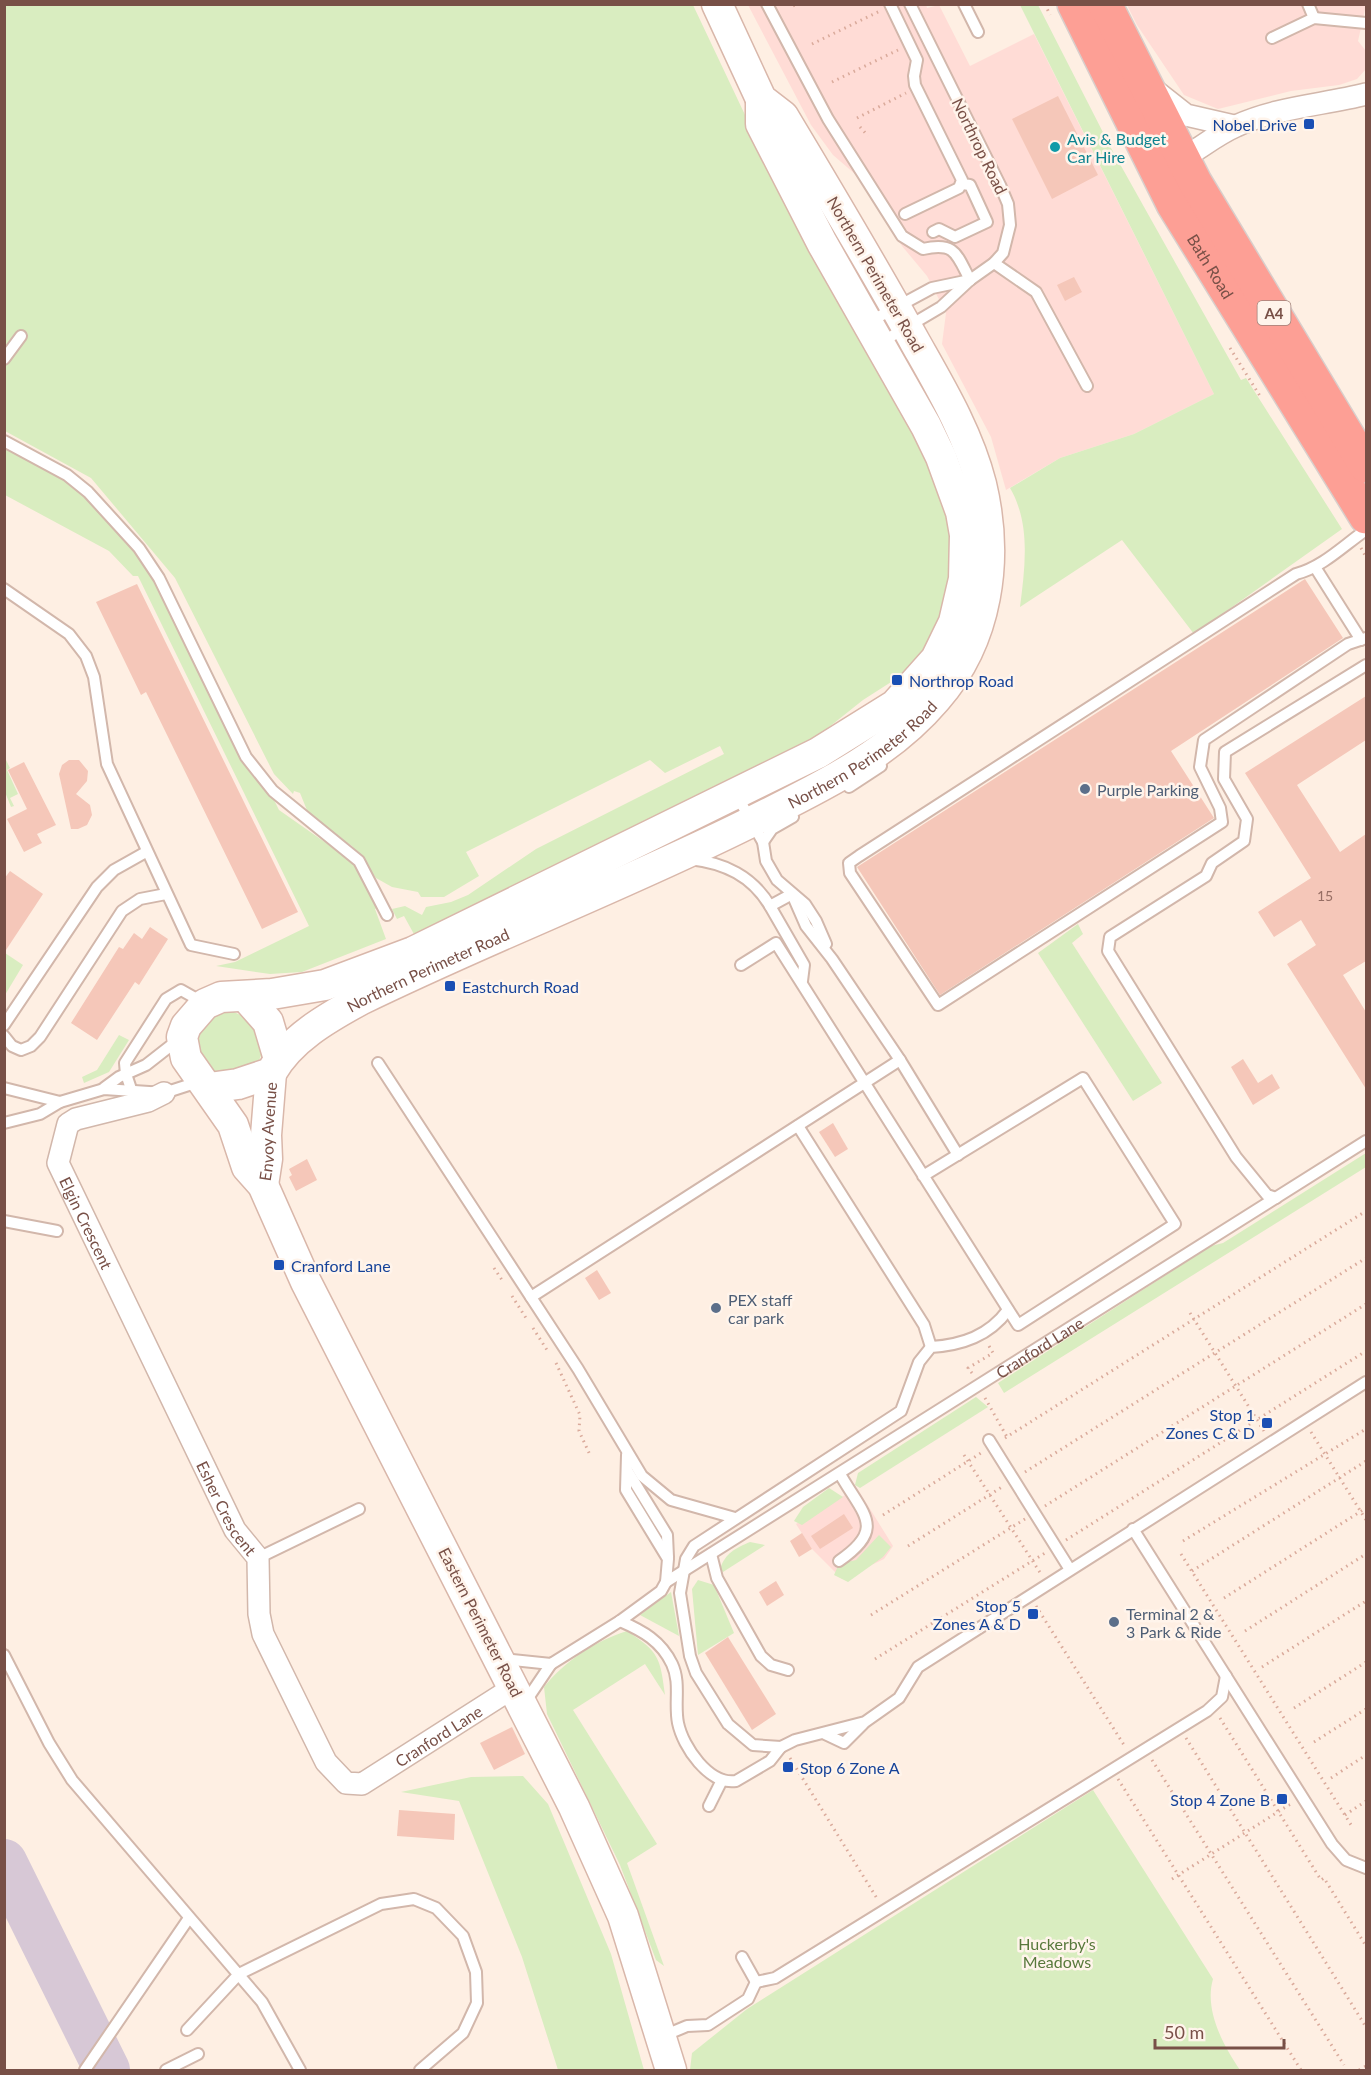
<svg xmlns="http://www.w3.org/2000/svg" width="1371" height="2075" viewBox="0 0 1371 2075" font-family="Lato,sans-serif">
  <rect width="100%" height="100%" fill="#feefe3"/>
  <!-- commercial -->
  <g fill="#ffdcd6">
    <path d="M926,4L927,8L939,5L970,66L1034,34L1214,394L1134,434L1060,458L1006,490L991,437L942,344L946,313L927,276L902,246L855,174L833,155L811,125L748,5Z"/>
    <path d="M1127,5H1366L1358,41L1366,51V69L1357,79L1339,85L1291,91L1218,109L1184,95L1137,25Z"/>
    <path d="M857,1488L893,1546L884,1559L842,1579L812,1549L796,1524Z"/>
  </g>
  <!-- green -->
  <g fill="#d9edc0">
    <path d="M4,5H693L746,117L931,466L949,517L953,563L938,626L913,668L863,700L804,747L415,936L404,916L397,919L392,909L405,906L422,915L426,907L451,902L468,895L536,849L724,754L720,746L665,773L650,760L466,852L479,876L444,897H421L418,892L392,887L376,878L352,846L311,820L300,793L294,791L293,794L274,774L175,578L91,478L5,431Z"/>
    <path d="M1020,5H1038L1111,148L1241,380L1246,378L1342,529L1194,634L1122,540L1020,607C1025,567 1031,524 1010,488L1060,458L1134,434L1214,394Z"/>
    <path d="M4,442L80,484L167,584L279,810L356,864L379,907L375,909L386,939L302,972L270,974L216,966L235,962L309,926L138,576H133L109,551L5,495Z"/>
    <path d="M6,760L10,768L7,770L18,794L10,798L14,806L11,807L5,792Z"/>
    <path d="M1078,924L1083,934L1072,943L1162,1083L1133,1101L1038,953Z"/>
    <path d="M5,953L23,965L5,995Z"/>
    <path d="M223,1012H234L253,1021L262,1053L258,1063L217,1077L196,1052C198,1031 201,1020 223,1012Z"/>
    <path d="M119,1035L129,1040L109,1072L84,1083L82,1077L97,1070Z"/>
    <path d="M1366,1153V1167L1004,1393L998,1383L1211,1246L1223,1243Z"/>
    <path d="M976,1397L988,1407L860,1488L855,1485L858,1473Z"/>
    <path d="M829,1488L843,1497L802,1525L794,1521L803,1507Z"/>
    <path d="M879,1535L891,1547L883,1557L848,1582L834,1575L839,1564L856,1560Z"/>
    <path d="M750,1542L765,1545L723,1572L720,1569C725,1553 736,1548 750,1542Z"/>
    <path d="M698,1580L714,1585L734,1633L698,1655L692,1589Z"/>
    <path d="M671,1592L678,1630L679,1636L640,1615Z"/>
    <path d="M627,1631C659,1652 660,1657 665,1695L645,1664L573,1710L657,1844L627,1863L664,1966L656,1960L620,1865L547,1714L544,1687C565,1661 595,1641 627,1631Z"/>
    <path d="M523,1776L548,1804L611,1954L644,2070H558L522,1957L459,1801L401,1792L471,1777Z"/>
    <path d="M1093,1790L1213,1979C1204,2010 1223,2045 1240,2070H690L692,2053L747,2009Z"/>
  </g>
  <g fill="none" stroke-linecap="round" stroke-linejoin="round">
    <!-- taxiway -->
    <path stroke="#d7c8d6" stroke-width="46" d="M4,1862L107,2070"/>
  </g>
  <!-- building -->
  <g fill="#f5c7b9">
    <path d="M1058,96L1098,175L1052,199L1012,119Z"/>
    <path d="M1074,277L1082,292L1065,301L1057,285Z"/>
    <path d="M1305,579L1343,638L1171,751L1214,818L940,995L857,867Z"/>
    <path d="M137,584L298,912L262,929L146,692L141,695L96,602Z"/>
    <path d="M1366,696V740L1297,785L1340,852L1366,834V961L1343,975L1366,1012V1089L1287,964L1316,945L1301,920L1274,937L1258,912L1311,878L1245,773Z"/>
    <path d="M69,760H79L88,771L87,781L76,794L90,805L92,815L87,825L78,829H71L59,774L62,765Z"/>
    <path d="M24,762L56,825L37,834L42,843L24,852L7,819L27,809L8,770Z"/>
    <path d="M10,871L43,894L4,953V879Z"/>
    <path d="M150,927L168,939L139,985L135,982L97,1040L71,1023L119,947L123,949L134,933L142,939Z"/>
    <path d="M1243,1059L1258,1083L1272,1074L1280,1088L1253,1105L1231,1067Z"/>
    <path d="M833,1123L848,1149L835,1157L819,1132Z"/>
    <path d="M307,1159L317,1180L296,1191L289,1177L292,1175L289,1169Z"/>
    <path d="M597,1270L611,1293L599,1300L585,1278Z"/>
    <path d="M844,1514L853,1528L820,1549L811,1536Z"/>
    <path d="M802,1533L812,1549L799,1557L790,1541Z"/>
    <path d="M776,1581L784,1595L767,1606L759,1592Z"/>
    <path d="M728,1637L776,1714L752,1730L705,1653Z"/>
    <path d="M512,1727L525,1754L494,1770L480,1743Z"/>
    <path d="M399,1810L455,1814L454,1840L397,1836Z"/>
  </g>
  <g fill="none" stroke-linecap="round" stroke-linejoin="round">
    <defs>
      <g id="lane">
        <path d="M767,4L828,119L902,236L923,249C955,242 956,253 970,280"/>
        <path d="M890,4L917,60L914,76L915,85L962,180L959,188L905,214"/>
        <path d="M964,4L978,32"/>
        <path d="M1308,4L1314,18"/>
        <path d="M1272,38L1314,18L1366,23"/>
        <path d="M933,232L939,229L955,237L987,222L970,185L962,184"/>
        <path d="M994,263L1036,292L1087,386"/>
        <path d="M869,322L932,288L970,280"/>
        <path d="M880,343L941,307L970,280L994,263L1003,253L1010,225L1008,204L1000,185L910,4"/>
        <path d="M4,359L21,336"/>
        <path d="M4,441L67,475L88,492L139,548L159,578L246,757L273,791L359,861L387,915"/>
        <path d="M1366,530C1344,545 1323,567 1296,574L859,856L849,863L850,873L938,1005L1222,822L1220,808L1200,767L1204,740L1348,644L1366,638"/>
        <path d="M1315,567L1361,640"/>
        <path d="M4,589L69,634L86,656L94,677L107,764L191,945L234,954"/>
        <path d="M849,787L881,766"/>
        <path d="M736,794L763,842L766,861L777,880L805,904L816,921L826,944"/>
        <path d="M763,842L772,829L793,817"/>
        <path d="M690,859C725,863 752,876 770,906L792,894"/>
        <path d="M792,894L806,926L832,959L900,1060L958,1155"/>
        <path d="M770,906L804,965L802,981"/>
        <path d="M741,965L776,943L1018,1325L1175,1224L1083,1078L923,1176"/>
        <path d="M4,1025L97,887L114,870L146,852"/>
        <path d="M4,1036L12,1046L21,1050L31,1046L40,1037L122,911L140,899L166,894"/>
        <path d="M378,1063L578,1369L642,1476L671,1500L735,1518"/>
        <path d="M4,1088L60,1102L104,1089L164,1093L198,1082"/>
        <path d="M104,1088L119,1077L146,1065L178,1040"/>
        <path d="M131,1089L126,1074L125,1063L166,999L181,990L204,1003"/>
        <path d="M4,1123L40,1114L60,1102"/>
        <path d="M798,1126L924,1325L931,1347"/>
        <path d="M1276,1198L1267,1195L1236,1157L1108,951L1110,937L1206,876L1212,863L1244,841L1247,819L1224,779L1225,752L1366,665"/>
        <path d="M4,1221L57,1231"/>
        <path d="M531,1297L900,1060"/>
        <path d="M1008,1310C989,1336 962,1345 931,1347L919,1362L901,1411L694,1546L686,1559L680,1593L690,1656L696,1673L728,1724L753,1745L781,1747L795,1740L865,1722L899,1698L918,1667L1366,1382"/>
        <path d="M989,1440L1069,1568"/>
        <path d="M627,1470L667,1535L668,1557"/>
        <path d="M1133,1529L1332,1844L1346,1860L1366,1868"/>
        <path d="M711,1554L717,1578L761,1656L771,1665L788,1670"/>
        <path d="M258,1558L359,1509"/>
        <path d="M839,1561C887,1528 863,1515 840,1474"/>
        <path id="s1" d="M666,1582L1366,1141"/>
        <path d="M620,1621C643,1631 661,1641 672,1664C681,1683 674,1703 678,1723C683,1747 709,1785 736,1781L770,1761L781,1747"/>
        <path d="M4,1655L49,1743L72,1780L262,2002L300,2070"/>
        <path d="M503,1659L551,1664L620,1621L661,1591L666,1582L668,1559L626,1490L627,1455"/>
        <path d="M524,1704L551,1664"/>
        <path d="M825,1734L844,1743L863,1724"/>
        <path d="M709,1806L722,1780"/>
        <path d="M742,1957L756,1982"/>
        <path d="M756,1982L775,1978L1207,1711L1222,1697L1226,1676"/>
        <path d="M187,2030L239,1974L381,1904L414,1899L436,1908L463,1936L476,1972L477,2003L463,2033L420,2070"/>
        <path d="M663,2036L687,2026L708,2025L748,1999L756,1982"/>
        <path d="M85,2070L189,1918"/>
        <path d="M166,2070L198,2054"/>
      </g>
      <g id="street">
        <path d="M1153,89L1186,115L1234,126"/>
        <path d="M1172,164C1195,153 1213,136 1236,126C1277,107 1323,105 1366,94"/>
        <path id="s2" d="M164,1093L148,1101L76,1119L68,1124L58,1163L235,1530L258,1558L259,1614L263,1634L326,1762L346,1783L362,1784L514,1687"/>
      </g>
      <g id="secondary">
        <path d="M246,997L268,1022L279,1059"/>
        <path id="s3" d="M209,1088L238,1084L271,1073C290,1039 327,1018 360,1000C487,938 620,887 747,824C814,790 886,758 936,699C988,640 999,559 981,484C968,433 941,388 915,342C873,266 828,191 783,116L761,99L717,4"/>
        <path id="s4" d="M263,1185L267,1159L266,1135L271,1073"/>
        <path d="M671,2070L623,1916L574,1807L306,1282L263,1185L247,1167L233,1125L186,1058L182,1037L186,1026L205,1004L221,997L272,994L325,985L413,952L818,753L895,705L936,659L954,622L964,579L965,535L961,512L941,457L926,426L822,243L761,124V99"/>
      </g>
      <g id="highway">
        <path id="s5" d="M1074,4L1173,204L1366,517"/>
        <path d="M1105,4L1195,182L1366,466"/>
      </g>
    </defs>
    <!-- lane casing -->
    <use href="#lane" stroke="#d2b7ab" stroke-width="14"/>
    <!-- street casing -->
    <use href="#street" stroke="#d2b7ab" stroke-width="24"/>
    <!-- secondary casing -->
    <use href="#secondary" stroke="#d9b7aa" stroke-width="33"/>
    <!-- highway casing -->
    <use href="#highway" stroke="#d9cecb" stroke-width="36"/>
    <!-- path -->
    <g stroke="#daaa9b" stroke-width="3" stroke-dasharray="1.5 4.5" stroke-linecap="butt">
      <path d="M1045,4L1050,15"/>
      <path d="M793,6L796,4"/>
      <path d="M812,44L880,11"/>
      <path d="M832,82L898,50"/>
      <path d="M857,118L906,93"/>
      <path d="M860,127L868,136"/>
      <path d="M1230,348L1260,396"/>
      <path d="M1361,548L1366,557"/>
      <path d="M494,1268L502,1280"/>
      <path d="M512,1296L526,1318"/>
      <path d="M1190,1313L1264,1431"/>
      <path d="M533,1328L547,1350"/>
      <path d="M556,1363L580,1415L579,1431L590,1455"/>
      <path d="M972,1373L968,1368L993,1353L989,1346"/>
      <path d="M985,1398L1007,1437"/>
      <path d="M1311,1432L1366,1520"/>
      <path d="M1005,1438L1366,1211"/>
      <path d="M964,1455L1041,1574"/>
      <path d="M1025,1472L1366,1258"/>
      <path d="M1045,1506L1366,1304"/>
      <path d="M883,1515L981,1453"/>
      <path d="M1066,1540L1366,1351"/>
      <path d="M1183,1541L1366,1429"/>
      <path d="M908,1546L1002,1487"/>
      <path d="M1181,1554L1353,1828"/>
      <path d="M1192,1571L1366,1461"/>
      <path d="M1224,1598L1366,1508"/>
      <path d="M1036,1606L1124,1745"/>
      <path d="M871,1615L1025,1519"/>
      <path d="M1245,1631L1366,1554"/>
      <path d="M875,1659L1045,1553"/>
      <path d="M1262,1667L1366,1601"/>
      <path d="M1294,1708L1366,1662"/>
      <path d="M1220,1718L1321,1880L1324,1878L1366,1946"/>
      <path d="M1186,1738L1366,2027"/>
      <path d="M1314,1742L1366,1709"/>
      <path d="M790,1758L878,1900"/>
      <path d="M1152,1760L1344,2065"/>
      <path d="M1331,1778L1366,1755"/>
      <path d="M1118,1779L1301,2070"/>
      <path d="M1345,1815L1366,1801"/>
      <path d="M1172,1879L1292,1803"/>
      <path d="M1359,2070L1366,2066"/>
    </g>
    <!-- lane -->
    <use href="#lane" stroke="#fff" stroke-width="10"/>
    <!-- street -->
    <use href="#street" stroke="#fff" stroke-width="21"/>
    <!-- secondary -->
    <use href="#secondary" stroke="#fff" stroke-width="30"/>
    <!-- highway -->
    <use href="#highway" stroke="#fd9f95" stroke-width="33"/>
  </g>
  <!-- markers -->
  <g fill="#1a4fb4" stroke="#fff4eb" stroke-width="2">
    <rect x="1303" y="118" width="12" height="12" rx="3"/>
    <rect x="891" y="674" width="12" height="12" rx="3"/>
    <rect x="444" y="980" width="12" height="12" rx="3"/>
    <rect x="273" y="1259" width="12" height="12" rx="3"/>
    <rect x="1261" y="1417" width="12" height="12" rx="3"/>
    <rect x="1027" y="1608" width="12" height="12" rx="3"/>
    <rect x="782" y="1761" width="12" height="12" rx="3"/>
    <rect x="1276" y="1793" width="12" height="12" rx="3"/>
  </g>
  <circle fill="#0f9aa8" stroke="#fff4eb" stroke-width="2" cx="1055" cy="147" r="6"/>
  <g fill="#5c6f8a" stroke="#fff4eb" stroke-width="2">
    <circle cx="1085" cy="789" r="6"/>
    <circle cx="716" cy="1308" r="6"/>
    <circle cx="1114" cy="1622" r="6"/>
  </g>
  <g text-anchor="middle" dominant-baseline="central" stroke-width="5" stroke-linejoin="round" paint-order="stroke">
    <!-- number labels -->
    <g font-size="14" fill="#976e64">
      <text x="1325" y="895">15</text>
    </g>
    <!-- shield labels -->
    <rect fill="#fff4eb" stroke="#a08178" stroke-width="1.5" x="1257.5" y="301" width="33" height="24" rx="4.5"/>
    <g font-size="15" font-weight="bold" fill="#785047">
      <text x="1274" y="313">A4</text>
    </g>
    <!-- transit labels -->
    <g font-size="16" fill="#164399" stroke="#fff4eb" text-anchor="end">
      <text x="1297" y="124">Nobel Drive</text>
      <text x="909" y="680" text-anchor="start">Northrop Road</text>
      <text x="462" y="986" text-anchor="start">Eastchurch Road</text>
      <text x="291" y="1265" text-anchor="start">Cranford Lane</text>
      <text x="1255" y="1414">Stop 1<tspan x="1255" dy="18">Zones C &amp; D</tspan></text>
      <text x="1021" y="1605">Stop 5<tspan x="1021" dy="18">Zones A &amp; D</tspan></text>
      <text x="800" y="1767" text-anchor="start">Stop 6 Zone A</text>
      <text x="1270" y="1799">Stop 4 Zone B</text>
    </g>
    <!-- culture labels -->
    <g font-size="16" fill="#0d838f" stroke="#fff4eb" text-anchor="start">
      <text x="1067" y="138">Avis &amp; Budget<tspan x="1067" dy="18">Car Hire</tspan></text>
    </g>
    <!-- street labels -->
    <g font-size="16" fill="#785047" stroke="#fff4eb">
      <text transform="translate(980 146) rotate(64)">Northrop Road</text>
      <text stroke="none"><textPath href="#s5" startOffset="296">Bath Road</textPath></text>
      <text transform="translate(876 274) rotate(60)">Northern Perimeter Road</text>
      <text stroke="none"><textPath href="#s3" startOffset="741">Northern Perimeter Road</textPath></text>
      <text stroke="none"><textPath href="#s3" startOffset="255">Northern Perimeter Road</textPath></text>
      <text stroke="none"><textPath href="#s4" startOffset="54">Envoy Avenue</textPath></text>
      <text stroke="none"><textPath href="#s2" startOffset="208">Elgin Crescent</textPath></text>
      <text stroke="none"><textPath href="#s1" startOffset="441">Cranford Lane</textPath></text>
      <text stroke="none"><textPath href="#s2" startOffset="526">Esher Crescent</textPath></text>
      <text transform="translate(481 1622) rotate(63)">Eastern Perimeter Road</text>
      <text stroke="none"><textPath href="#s2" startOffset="940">Cranford Lane</textPath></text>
    </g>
    <!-- service labels -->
    <g font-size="16" fill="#4e5e75" stroke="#fff4eb" text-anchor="start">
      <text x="1097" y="789">Purple Parking</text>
      <text x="728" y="1299">PEX staff<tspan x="728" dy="18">car park</tspan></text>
      <text x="1126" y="1613">Terminal 2 &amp;<tspan x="1126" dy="18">3 Park &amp; Ride</tspan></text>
    </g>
    <!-- park labels -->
    <g font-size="16" fill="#58793c" stroke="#fff4eb">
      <text x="1057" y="1943">Huckerby's<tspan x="1057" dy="18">Meadows</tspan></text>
    </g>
  </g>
  <!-- border -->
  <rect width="1371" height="2075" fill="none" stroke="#785047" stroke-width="12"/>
  <!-- scale -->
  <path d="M1155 2039v9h129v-9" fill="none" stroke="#785047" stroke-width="3"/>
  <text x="1164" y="2039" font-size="18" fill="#785047" stroke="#fff4eb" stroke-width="4.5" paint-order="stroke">50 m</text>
</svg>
